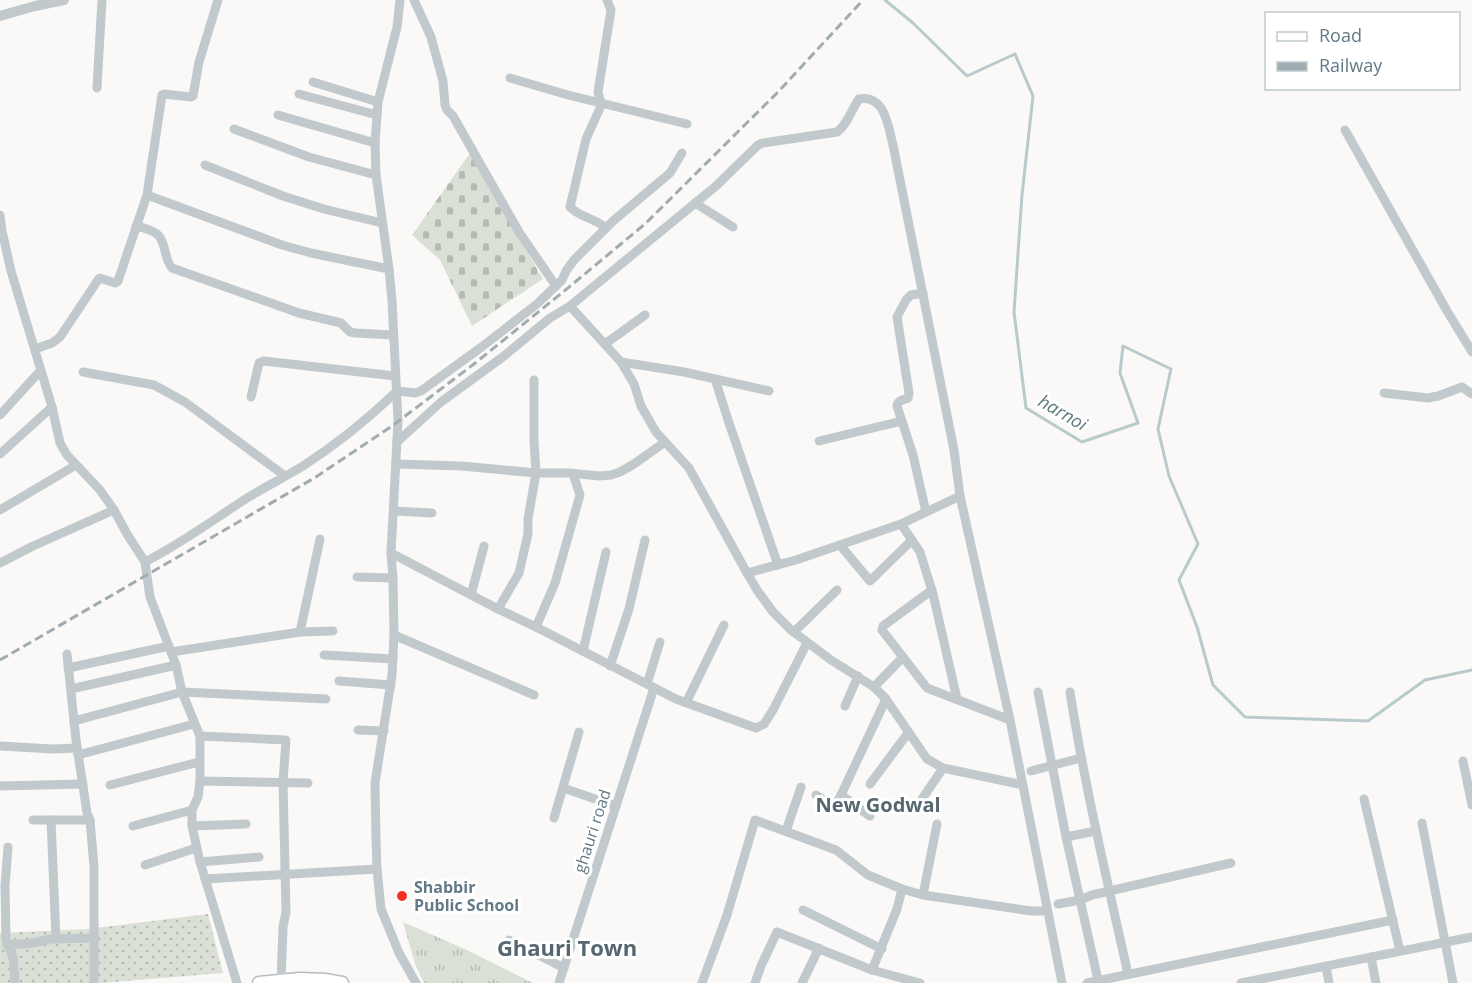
<svg xmlns="http://www.w3.org/2000/svg" width="1472" height="983" viewBox="0 0 1472 983" font-family="'Open Sans',sans-serif">
  <defs>
    <pattern id="grass-dots" width="8" height="8" patternUnits="userSpaceOnUse" patternTransform="scale(1.5)"><rect width="8" height="8" fill="#dbe0d6"/><path d="M2 2h.1M6 6h.1" fill="none" stroke="#b5bbb3" stroke-width="1.8" stroke-linecap="round"/></pattern>
    <pattern id="cemetery-stones" width="16" height="16" patternUnits="userSpaceOnUse" patternTransform="scale(1.5)"><rect width="16" height="16" fill="#dbe0d6"/><path d="M2 7V4a2 2 0 0 1 4 0v3zM10 15v-3a2 2 0 0 1 4 0v3z" fill="#b5bbb3"/></pattern>
    <pattern id="park-tufts" width="24" height="20" patternUnits="userSpaceOnUse" patternTransform="scale(1.5)"><rect width="24" height="20" fill="#dbe0d6"/><path d="M3 7l-1-3M5 7V3M7 7l1-3M15 17l-1-3M17 17v-4M19 17l1-3" fill="none" stroke="#b5bbb3"/></pattern>
  </defs>
  <rect width="100%" height="100%" fill="#faf9f7"/>
  <!-- grass -->
  <path fill="url(#grass-dots)" d="M208,914L223,973L101,983H0V933L88,929Z"/>
  <!-- cemetery -->
  <path fill="url(#cemetery-stones)" d="M470,153L543,279L472,326L440,260L412,235Z"/>
  <!-- park -->
  <path fill="url(#park-tufts)" d="M403,922L467,950L533,983H424L415,964Z"/>
  <g fill="none" stroke-linecap="round" stroke-linejoin="round">
    <!-- stream -->
    <path stroke="#b9cacc" stroke-width="3" d="M885,0L913,23L967,76L1015,54L1033,96L1022,195L1014,312L1026,408L1082,442L1138,423L1120,373L1123,346L1171,369L1158,429L1169,476L1198,544L1179,580L1197,627L1213,685L1245,717L1368,721L1425,680L1472,670"/>
    <defs>
      <path id="secondary" d="M259,983L300,979L325,980L342,983"/>
    </defs>
    <!-- secondary casing -->
    <use href="#secondary" stroke="#b5bdc1" stroke-width="15"/>
    <!-- minor -->
    <g stroke="#c2c9cc" stroke-width="9">
      <path d="M400,0L397,27L378,102L375,143L376,175L389,269L392,300L398,421L391,553L393,578L394,635L392,675L375,783L376,839L377,869L381,909L399,953L416,983"/>
      <path d="M414,0L431,37L443,81L445,105L447,110L453,116L519,232L556,286"/>
      <path d="M510,78L568,95L687,124"/>
      <path d="M313,82L378,102"/>
      <path d="M97,88L102,0"/>
      <path d="M299,94L377,115"/>
      <path d="M278,115L375,143"/>
      <path d="M234,129L309,157L376,175"/>
      <path d="M1345,130L1447,311L1472,352"/>
      <path d="M205,165L283,196L324,209L382,223"/>
      <path d="M147,195L282,245L311,253L389,269"/>
      <path d="M695,203L733,227"/>
      <path d="M0,215L2,231L11,271L52,407L60,443L67,455L100,490L114,510L127,534L145,562L150,597L176,665L182,692L200,736V781L198,797L192,810V826L200,862L237,983"/>
      <path d="M136,226C143,228 154,230 159,236C166,244 164,259 172,268L299,313L341,323L350,332L356,333L393,335"/>
      <path d="M606,228C595,218 579,217 570,207L586,139L600,108L601,103L598,92L611,10L607,0"/>
      <path d="M923,293L911,295L906,300L897,317L909,393L908,398C903,400 898,400 897,406L913,455L926,512"/>
      <path d="M570,306L621,362L634,384L641,406L656,432L689,468L747,573L796,560L901,524L960,496"/>
      <path d="M605,344L645,315"/>
      <path d="M35,349L52,343L60,337L98,280L100,278L115,283L118,281L147,195L162,95L164,94L191,97L193,96L199,62L218,0"/>
      <path d="M621,362L684,372L769,391"/>
      <path d="M83,372L154,385L185,402L285,476"/>
      <path d="M715,379L729,423L778,565"/>
      <path d="M1384,393L1428,398L1438,396L1462,387L1472,394"/>
      <path d="M251,397L259,363L264,361L395,376"/>
      <path d="M0,415L41,370"/>
      <path d="M819,441L902,421"/>
      <path d="M397,442L441,402L504,356L550,318L570,306L716,186L758,145L763,143L837,132C848,124 851,110 859,99C885,94 888,126 893,145L954,450L960,496L1010,720L1062,983"/>
      <path d="M0,454L52,407"/>
      <path d="M396,464L461,466L536,473H570L599,476L611,475L620,472L634,464L665,442"/>
      <path d="M0,510L76,465"/>
      <path d="M394,511L432,513"/>
      <path d="M901,524L920,552L933,594L957,699"/>
      <path d="M840,545L870,581L912,540"/>
      <path d="M391,553L498,609L536,627L676,699L756,728L764,724L773,710L807,643"/>
      <path d="M145,562C182,543 213,520 247,498C265,487 285,477 303,466C337,444 368,419 397,391L415,393L421,391L483,346L537,304L562,280L566,271L574,260L613,221L670,173L682,153"/>
      <path d="M0,563L33,546L114,510"/>
      <path d="M747,573L757,590L773,612L791,630L831,660L874,687L886,699L927,759L943,768L1023,785"/>
      <path d="M357,577L393,578"/>
      <path d="M932,590L883,626L882,630L927,688L1010,720"/>
      <path d="M471,595L484,546"/>
      <path d="M498,609L519,573L528,534V519L536,473L534,440V380"/>
      <path d="M536,627L555,583L580,495L573,474"/>
      <path d="M300,632L320,539"/>
      <path d="M794,632L837,590"/>
      <path d="M394,635L534,695"/>
      <path d="M583,651L606,552"/>
      <path d="M171,652L300,632L333,631"/>
      <path d="M67,654L76,740L87,813L90,820L94,867V983"/>
      <path d="M324,655L393,659"/>
      <path d="M610,666L629,609L645,540"/>
      <path d="M68,668L169,646"/>
      <path d="M339,681L391,685"/>
      <path d="M647,684L660,642"/>
      <path d="M874,687L903,657"/>
      <path d="M71,689L176,665"/>
      <path d="M1038,692L1066,837L1098,980"/>
      <path d="M1070,692C1085,787 1107,880 1128,974"/>
      <path d="M686,703L724,625"/>
      <path d="M845,706L858,676"/>
      <path d="M74,721L182,692L326,699"/>
      <path d="M358,730L384,731"/>
      <path d="M200,736L286,740L283,782L286,912L283,927L281,982"/>
      <path d="M0,746L53,749L77,748"/>
      <path d="M78,755L194,724"/>
      <path d="M1463,761L1472,805"/>
      <path d="M1031,771L1081,758"/>
      <path d="M200,781L308,783"/>
      <path d="M870,784L908,733"/>
      <path d="M110,785L199,762"/>
      <path d="M0,786L83,784"/>
      <path d="M563,788L616,806"/>
      <path d="M816,795L834,807L841,795"/>
      <path d="M922,799L943,768"/>
      <path d="M1364,799L1400,951"/>
      <path d="M870,816L841,795L886,699"/>
      <path d="M554,818L579,732"/>
      <path d="M33,820H90"/>
      <path d="M51,820L56,939"/>
      <path d="M1422,823L1453,983"/>
      <path d="M133,826L192,810"/>
      <path d="M192,826L246,824"/>
      <path d="M786,831L801,787"/>
      <path d="M1066,837L1096,831"/>
      <path d="M8,847L5,886L6,940L13,957L15,983"/>
      <path d="M200,862L259,857"/>
      <path d="M145,865L196,848"/>
      <path d="M205,879L377,869"/>
      <path d="M923,895L937,824"/>
      <path d="M1058,904L1080,900L1092,895L1231,863"/>
      <path d="M803,910L882,949"/>
      <path d="M509,940L564,968"/>
      <path d="M7,944H28L50,939L95,938"/>
      <path d="M1371,957L1376,983"/>
      <path d="M1326,966L1329,983"/>
      <path d="M872,970L897,909L902,889"/>
      <path d="M559,983L654,688"/>
      <path d="M702,983L727,915L755,820L836,850L868,875L902,889L923,895L1031,911H1047"/>
      <path d="M755,983L761,966L777,932L872,970L920,983"/>
      <path d="M802,983L819,948"/>
      <path d="M1087,983L1393,920"/>
      <path d="M1241,983L1472,937"/>
    </g>
    <!-- tertiary -->
    <path stroke="#c2c9cc" stroke-width="10" d="M0,16L35,6L64,0"/>
    <!-- secondary -->
    <use href="#secondary" stroke="#fff" stroke-width="12"/>
    <!-- rail -->
    <path stroke="#a1acb1" stroke-width="3" stroke-dasharray="9 4.5" stroke-linecap="butt" d="M0,660L316,477L392,426L474,364L563,292L645,224L779,91L863,0"/>
  </g>
  <!-- markers -->
  <circle fill="#f13220" stroke="#fff" stroke-width="2" cx="402" cy="896" r="6"/>
  <g text-anchor="middle" dominant-baseline="central" stroke-width="6" stroke-linejoin="round" paint-order="stroke">
    <!-- street labels -->
    <g font-size="16" fill="#627a85" stroke="#fff">
      <text transform="translate(592 831) rotate(-72)">ghauri road</text>
    </g>
    <!-- poi labels -->
    <g font-size="16" font-weight="bold" fill="#627a85" stroke="#fff" text-anchor="start">
      <text x="414" y="887">Shabbir<tspan x="414" dy="18">Public School</tspan></text>
    </g>
    <!-- water labels -->
    <g font-size="18" font-style="italic" fill="#5e7a7e" stroke="#fff">
      <text transform="translate(1063 412) rotate(30)">harnoi</text>
    </g>
    <!-- quarter labels -->
    <g font-size="20" font-weight="bold" fill="#55676f" stroke="#fff">
      <text x="878" y="804">New Godwal</text>
    </g>
    <!-- district labels -->
    <g font-size="22" font-weight="bold" fill="#55676f" stroke="#fff">
      <text x="567" y="947">Ghauri Town</text>
    </g>
  </g>
  <!-- legend -->
  <rect x="1265" y="12" width="195" height="78" fill="#ffffff" stroke="#c0cace" stroke-width="1.5"/>
  <rect x="1277" y="32" width="30" height="9" fill="#ffffff" stroke="#c0cace" stroke-width="1.5"/>
  <text x="1319" y="42" font-size="18" fill="#627a85">Road</text>
  <rect x="1277" y="62" width="30" height="9" fill="#a1acb1" stroke="#c0cace" stroke-width="1.5"/>
  <text x="1319" y="72" font-size="18" fill="#627a85">Railway</text>
</svg>
